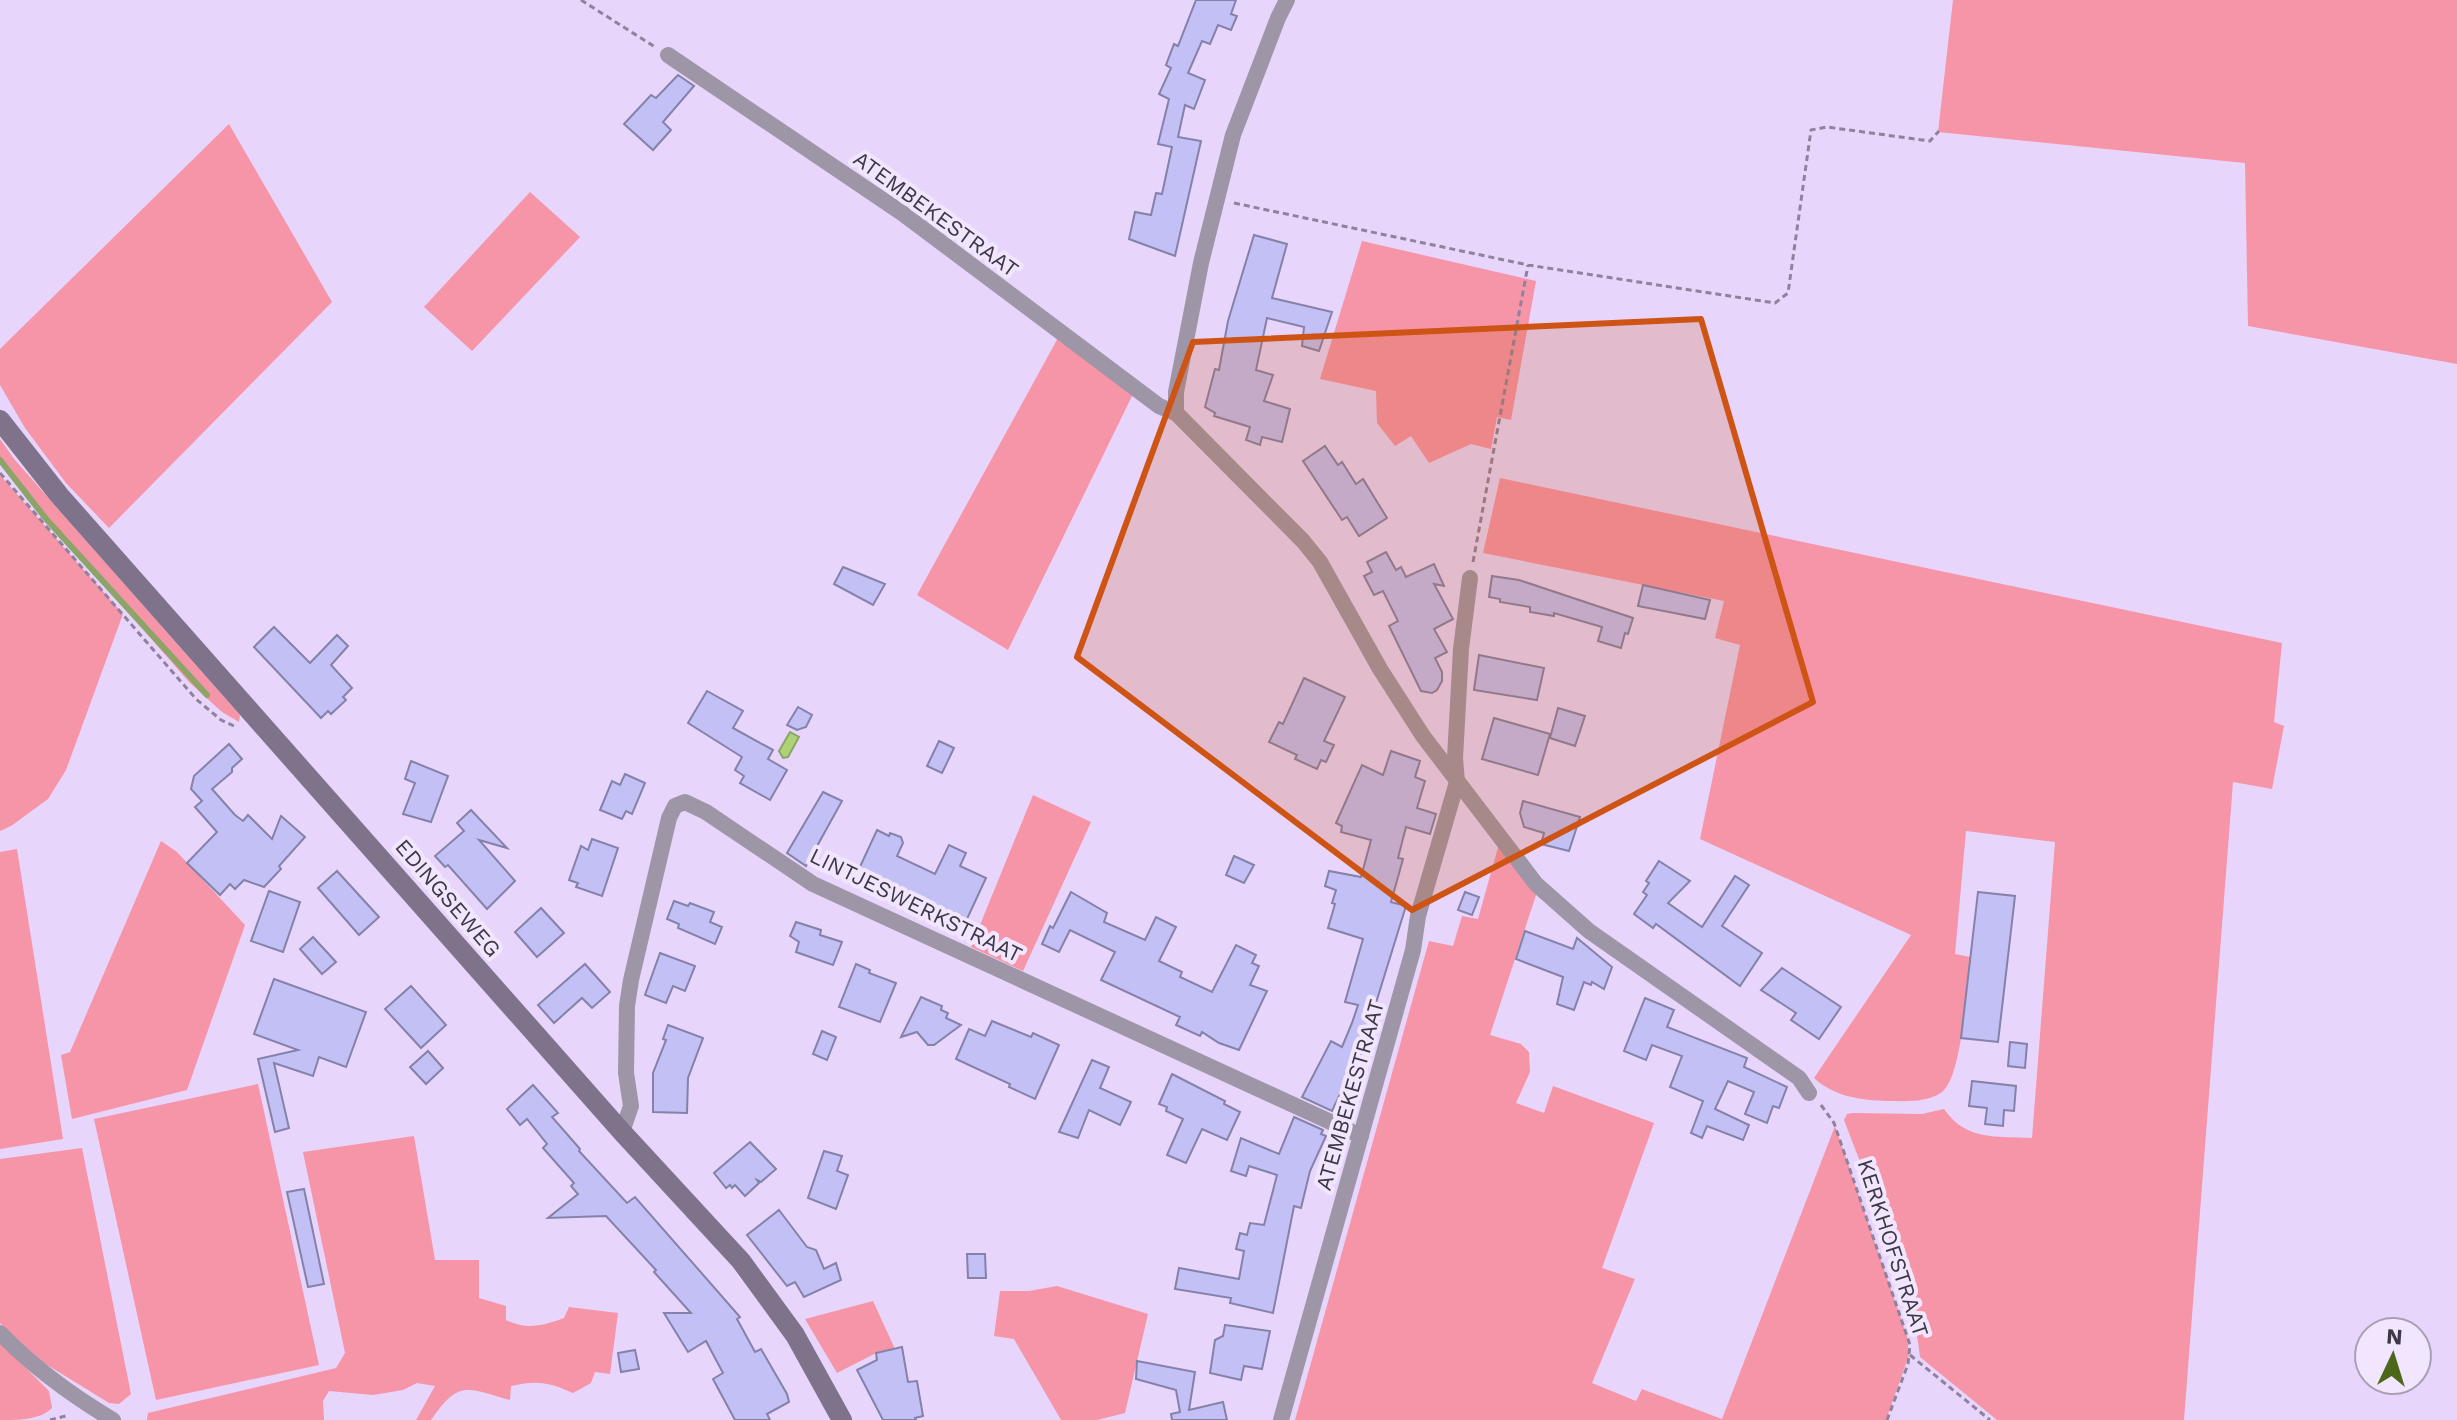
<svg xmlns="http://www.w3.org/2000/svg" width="2457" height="1420" viewBox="0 0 2457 1420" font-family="'Work Sans',sans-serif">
  <rect width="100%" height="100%" fill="#e8d5fc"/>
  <!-- green -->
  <g fill="#f694a8">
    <path d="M1953,0H2457V364L2248,326L2245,163L1938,132Z"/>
    <path d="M229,124L332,302L109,528L66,483L25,428L0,385V349Z"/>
    <path d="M530,192L580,237L472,351L424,307Z"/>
    <path d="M1362,241L1536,281L1511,420L1497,417L1491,449L1471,444L1429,463L1411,436L1395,446L1377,423L1376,391L1320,379Z"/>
    <path d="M1059,336L1134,392L1008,650L917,595Z"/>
    <path d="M0,439L15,460L240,715L239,722L222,712L190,683L30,501L0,463Z"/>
    <path d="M0,475L123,614L66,770L48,799L11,826L0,831Z"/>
    <path d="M1500,478L2282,643L2274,722L2284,726L2272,789L2233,782L2184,1420H1997L1920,1357C1912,1281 1871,1192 1844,1120L1847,1114L1853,1113L1922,1114L1944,1109C1966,1141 1996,1136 2032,1138L2055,842L1966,831L1955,954L1970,957C1967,985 1962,1077 1942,1092C1927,1103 1905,1101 1888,1101C1860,1100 1835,1097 1814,1078L1911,935L1700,839L1740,645L1715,638L1724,601L1483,553Z"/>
    <path d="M1033,795L1091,822L1023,971L971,947Z"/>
    <path d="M161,841L177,852L245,925L187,1090L72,1119L61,1055L70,1052Z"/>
    <path d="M1499,844L1537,892L1490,1035L1521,1044L1529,1052L1530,1072L1516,1103L1544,1113L1553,1086L1654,1123L1602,1268L1635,1279L1592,1383L1636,1401L1642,1389L1722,1419L1835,1126L1907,1336L1909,1355L1886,1420H1295L1429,941L1453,946L1462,916L1478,919Z"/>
    <path d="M17,849L63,1139L0,1149V852Z"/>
    <path d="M258,1084L319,1365L156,1400L94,1119Z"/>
    <path d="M414,1136L435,1260H479V1298L506,1306V1320C527,1330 542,1326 564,1318L569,1307L618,1313L610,1374L595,1372L591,1383L573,1393C549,1382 537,1380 511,1386L510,1400C467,1388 459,1379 431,1420H416L435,1386L417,1383L403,1390L373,1395L329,1391L323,1401L324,1420H147L148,1413L336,1368L345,1353L303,1152Z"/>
    <path d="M82,1148L131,1394L119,1404L109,1403L36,1358L0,1323V1159Z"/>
    <path d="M1057,1286L1148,1314L1125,1413L1097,1420H1061L1014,1339L994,1336L1000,1291H1029Z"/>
    <path d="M873,1301L895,1349L880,1351L837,1373L805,1319Z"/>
    <path d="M0,1342L49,1391L52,1408C40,1420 19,1420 0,1420Z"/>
  </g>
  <!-- water -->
  <path fill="#aed377" stroke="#8ca468" stroke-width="2" d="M790,732L799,737L788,757L783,758L779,751Z"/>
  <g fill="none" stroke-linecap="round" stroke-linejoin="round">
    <!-- stream -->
    <path stroke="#8ca468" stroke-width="6" d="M0,460L47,520L207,695"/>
  </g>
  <!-- building -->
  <g fill="#c3c0f6" stroke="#8482a8" stroke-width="2">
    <path d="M1196,0H1236L1231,14L1237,16L1231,30L1218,25L1210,44L1202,41L1188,73L1205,80L1194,109L1185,105L1178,137L1201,141L1175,256L1129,239L1135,212L1151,215L1156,193L1162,194L1172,147L1158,144L1169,99L1159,94L1171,68L1166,65L1174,44L1178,46Z"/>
    <path d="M678,75L694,86L663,122L671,130L653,150L624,124L651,95L656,98Z"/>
    <path d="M1254,235L1287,244L1272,298L1332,312L1319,351L1302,346L1304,327L1267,318L1256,370L1273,375L1264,401L1290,409L1282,442L1262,437L1260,445L1246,440L1250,427L1214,416L1215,413L1205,407L1215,369L1219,370L1228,321Z"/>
    <path d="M1325,446L1338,465L1342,462L1356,484L1363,479L1387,518L1359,536L1347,517L1342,520L1303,461Z"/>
    <path d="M1386,552L1396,570L1401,567L1406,577L1434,564L1444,586L1434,584L1453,619L1434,629L1447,652L1435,658L1442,672V681L1437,690L1432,693L1421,691L1389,626L1398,621L1383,591L1374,595L1364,576L1372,572L1367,562Z"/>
    <path d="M843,567L885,584L873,605L834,584Z"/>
    <path d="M1492,576L1519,580L1633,618L1628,634L1625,633L1621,648L1598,641L1602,627L1554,613V616L1530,612V607L1500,602V599L1489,597Z"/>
    <path d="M1643,585L1710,600L1705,619L1638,606Z"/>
    <path d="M274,627L310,663L337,635L348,646L331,665L352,688L343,697L346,700L331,714L328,711L321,718L254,647Z"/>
    <path d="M1479,655L1544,668L1537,700L1474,690Z"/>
    <path d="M1304,678L1345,697L1324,741L1334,745L1326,762L1321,760L1317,769L1295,759L1297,755L1269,742L1279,722L1283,724Z"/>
    <path d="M707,691L743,711L733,728L773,750L768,759L787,770L770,800L740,783L744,776L735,770L742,757L688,723Z"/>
    <path d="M798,707L812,715L806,727L797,730L787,725Z"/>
    <path d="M1558,708L1585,716L1575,746L1550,738Z"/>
    <path d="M1494,718L1550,734L1538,775L1482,759Z"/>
    <path d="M939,741L954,748L942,773L927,766Z"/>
    <path d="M229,744L242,759L232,768V772L212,789L235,815L243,821L248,815L272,839L281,816L305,837L279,866L281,869L264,887L244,880L235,889L230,884L220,895L187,863L217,832L195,807L202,801L191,789L194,776Z"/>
    <path d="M1391,751L1420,761L1415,777L1425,781L1417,808L1436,814L1430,834L1406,827L1398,858L1403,859L1391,902L1406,906L1401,922L1367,1032L1371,1033L1352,1074L1350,1073L1332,1111L1302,1097L1331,1041L1342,1047L1352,1023L1358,1005L1345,1002L1363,939L1328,928L1335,904L1332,903L1336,890L1325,886L1329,871L1361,877L1371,840L1341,832L1342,826L1336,823L1362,765L1383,775Z"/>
    <path d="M411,761L448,776L431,822L403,814L415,783L405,779Z"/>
    <path d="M625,774L645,783L632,814L626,811L622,819L600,810L612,781L620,785Z"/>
    <path d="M823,792L842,801L806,866L787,853Z"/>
    <path d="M1523,801L1580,817L1569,851L1541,844L1544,833L1524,827L1520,813Z"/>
    <path d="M471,810L507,848L479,840L515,881L487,909L448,865L445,867L435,856L464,831L457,823Z"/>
    <path d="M877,830L889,836L890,833L901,837L903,843L897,856L935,874L949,845L966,853L960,866L986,878L967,919L952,912L950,916L858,871Z"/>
    <path d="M592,839L618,848L602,896L576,887L578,883L569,880L581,846L588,850Z"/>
    <path d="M1234,856L1254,865L1244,883L1226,875Z"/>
    <path d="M1659,861L1690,881L1668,903L1702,927L1735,876L1749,885L1722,926L1762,953L1740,986L1656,924L1653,928L1634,914L1647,895L1643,892L1649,883L1646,881Z"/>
    <path d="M337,871L379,917L359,935L318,888Z"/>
    <path d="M269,891L300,902L283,952L251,941Z"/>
    <path d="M1071,892L1107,913L1104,922L1145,940L1156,917L1176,927L1159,961L1182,972L1180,977L1212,992L1236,945L1256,955L1252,963L1259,966L1250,985L1267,991L1239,1050L1219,1043L1202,1032L1200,1036L1176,1025L1180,1017L1101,980L1115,952L1070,930L1059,952L1042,944L1050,926L1053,928Z"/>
    <path d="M1465,892L1479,897L1472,915L1458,910Z"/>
    <path d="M1978,892L2015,896L1998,1042L1961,1038Z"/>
    <path d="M674,901L688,906L690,903L714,912L710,922L722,927L715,944L678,928L679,924L667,919Z"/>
    <path d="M541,908L564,933L537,957L515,932Z"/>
    <path d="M796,922L821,930L820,935L842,942L833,965L796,952L799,942L790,936Z"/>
    <path d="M1525,931L1573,949L1577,938L1612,967L1604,989L1592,982L1591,985L1584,982L1574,1010L1557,1004L1563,977L1516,959Z"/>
    <path d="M313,937L336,962L322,974L300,949Z"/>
    <path d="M660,953L695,966L685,991L673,986L666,1003L645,995Z"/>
    <path d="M585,964L610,992L592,1008L582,998L554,1023L538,1005Z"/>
    <path d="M856,964L870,970L869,973L896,983L880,1022L839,1007Z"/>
    <path d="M1782,968L1841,1007L1819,1039L1791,1020L1796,1013L1761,990Z"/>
    <path d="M274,979L366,1012L346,1067L319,1057L313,1076L274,1063L289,1128L275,1132L258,1059L298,1050L254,1034Z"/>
    <path d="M411,986L446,1025L421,1048L385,1009Z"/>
    <path d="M921,997L942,1006L941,1010L948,1013L946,1018L961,1025L934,1045H928L917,1032L901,1037Z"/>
    <path d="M1645,998L1674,1010L1667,1027L1747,1058L1744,1067L1787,1087L1779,1108L1773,1106L1767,1123L1745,1114L1754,1092L1728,1081L1715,1109L1749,1125L1743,1140L1707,1126L1702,1138L1691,1133L1703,1101L1670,1087L1682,1056L1652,1045L1646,1060L1624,1051Z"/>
    <path d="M992,1021L1031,1037L1033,1033L1059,1045L1035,1099L1009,1087L1010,1084L956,1059L969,1029L985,1036Z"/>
    <path d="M668,1025L703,1038L688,1078L687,1113L653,1112V1073L666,1040L663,1039Z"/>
    <path d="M822,1031L836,1037L827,1060L813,1054Z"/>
    <path d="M2010,1042L2027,1044L2025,1068L2008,1066Z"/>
    <path d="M428,1051L443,1068L426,1084L410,1067Z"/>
    <path d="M1092,1060L1109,1067L1100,1088L1131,1102L1120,1125L1089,1110L1078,1138L1059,1132Z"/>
    <path d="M1172,1074L1225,1101L1224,1104L1240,1112L1227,1140L1202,1129L1186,1163L1167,1155L1183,1119L1166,1111L1167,1107L1159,1104Z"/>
    <path d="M1972,1081L2016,1086L2014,1111L2004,1110L2003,1126L1985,1124L1987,1108L1969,1106Z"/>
    <path d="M533,1085L558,1113L552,1117L580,1149L579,1151L627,1203L635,1197L740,1317L737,1319L755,1352L761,1349L787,1394L789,1402L767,1414L770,1420H735L713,1379L723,1373L706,1341L688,1352L664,1313H691L654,1272L656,1270L606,1216L548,1218L578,1194L571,1186L574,1183L543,1148L547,1144L527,1119L520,1125L507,1109Z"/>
    <path d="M1294,1117L1323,1130L1321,1134L1326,1136L1310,1171L1301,1208L1294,1206L1273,1313L1230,1303L1231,1298L1175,1289L1179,1268L1239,1279L1244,1251L1236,1249L1240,1233L1247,1235L1250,1223L1264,1225L1277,1175L1249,1166L1246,1176L1231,1171L1241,1138L1279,1154Z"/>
    <path d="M750,1142L776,1169L761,1182L757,1180L759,1183L745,1196L735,1185L732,1188L730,1185L726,1188L714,1173Z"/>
    <path d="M824,1151L842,1156L837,1171L848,1175L836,1209L808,1198Z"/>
    <path d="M304,1189L324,1284L308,1287L287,1192Z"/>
    <path d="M779,1210L807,1247L816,1250L824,1269L836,1263L841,1280L804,1297L795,1282L787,1286L747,1235Z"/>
    <path d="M967,1254H985L986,1278H968Z"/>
    <path d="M1225,1325L1270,1331L1262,1369L1244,1366L1241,1380L1210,1373L1215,1340L1223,1336Z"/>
    <path d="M902,1347L908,1382L917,1381L923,1416L915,1418L916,1420H883L857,1370L877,1360L876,1353Z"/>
    <path d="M635,1350L639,1369L621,1372L618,1353Z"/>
    <path d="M1137,1361L1195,1372L1189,1410L1223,1402L1227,1420H1172L1171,1414L1180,1412L1176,1390L1136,1379Z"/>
  </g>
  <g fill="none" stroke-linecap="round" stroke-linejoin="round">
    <!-- path -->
    <g stroke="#8f829d" stroke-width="3" stroke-dasharray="6 4" stroke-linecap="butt">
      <path d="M581,0L655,47"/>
      <path d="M1234,203L1528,265L1775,303L1788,293L1811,130L1827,127L1930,141L1939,131"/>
      <path d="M0,473L196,699L221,720L236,727"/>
      <path d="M1473,562L1528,265"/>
      <path d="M1821,1105L1834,1123L1910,1345L1908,1364L1887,1420"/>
      <path d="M1910,1355L1990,1420"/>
      <path d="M50,1420L69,1415"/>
    </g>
    <!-- minor -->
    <g stroke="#9e96a7" stroke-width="16">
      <path d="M668,55L902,213L1159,406L1176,413L1303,541L1320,562L1380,669L1423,736L1536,884L1589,931L1799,1078L1809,1093"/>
      <path d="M1176,413V392L1201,263L1233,135L1278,18L1287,0"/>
      <path d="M622,1132L631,1106L626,1073L627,1006L631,980L669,818L675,806L685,802L706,812L813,884L1361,1136"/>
      <path d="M0,1333C34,1368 71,1395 113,1420"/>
      <path d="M1281,1420L1413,950L1418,916L1457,782L1455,758L1461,649L1470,578"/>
    </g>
    <!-- secondary -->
    <path stroke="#7f738c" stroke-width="20" d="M0,420L59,495L622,1132L741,1261L795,1335L842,1420"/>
  </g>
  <!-- marked area -->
  <path fill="#ce5415" fill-opacity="0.2" stroke="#ce5415" stroke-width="6" stroke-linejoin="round" d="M1701,319L1813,702L1412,910L1077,657L1193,342Z"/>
  <g text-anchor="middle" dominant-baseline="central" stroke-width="8" stroke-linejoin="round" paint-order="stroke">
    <!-- street labels -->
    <g font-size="22" fill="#3e3746" stroke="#f1e6fe">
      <text transform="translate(936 214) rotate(36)">ATEMBEKESTRAAT</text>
      <text transform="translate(448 898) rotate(49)">EDINGSEWEG</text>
      <text transform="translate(916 905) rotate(26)">LINTJESWERKSTRAAT</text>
      <text transform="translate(1350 1095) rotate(-74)">ATEMBEKESTRAAT</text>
      <text transform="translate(1893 1248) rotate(72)">KERKHOFSTRAAT</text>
    </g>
  </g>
  <!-- north arrow -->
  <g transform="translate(2393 1356) rotate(4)"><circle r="38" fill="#f1e6fe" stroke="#a9a0b4" stroke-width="2"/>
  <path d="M0-6L14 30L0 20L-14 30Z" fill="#4c6719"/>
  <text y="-12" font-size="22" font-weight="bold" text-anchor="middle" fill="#3e3746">N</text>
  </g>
</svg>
